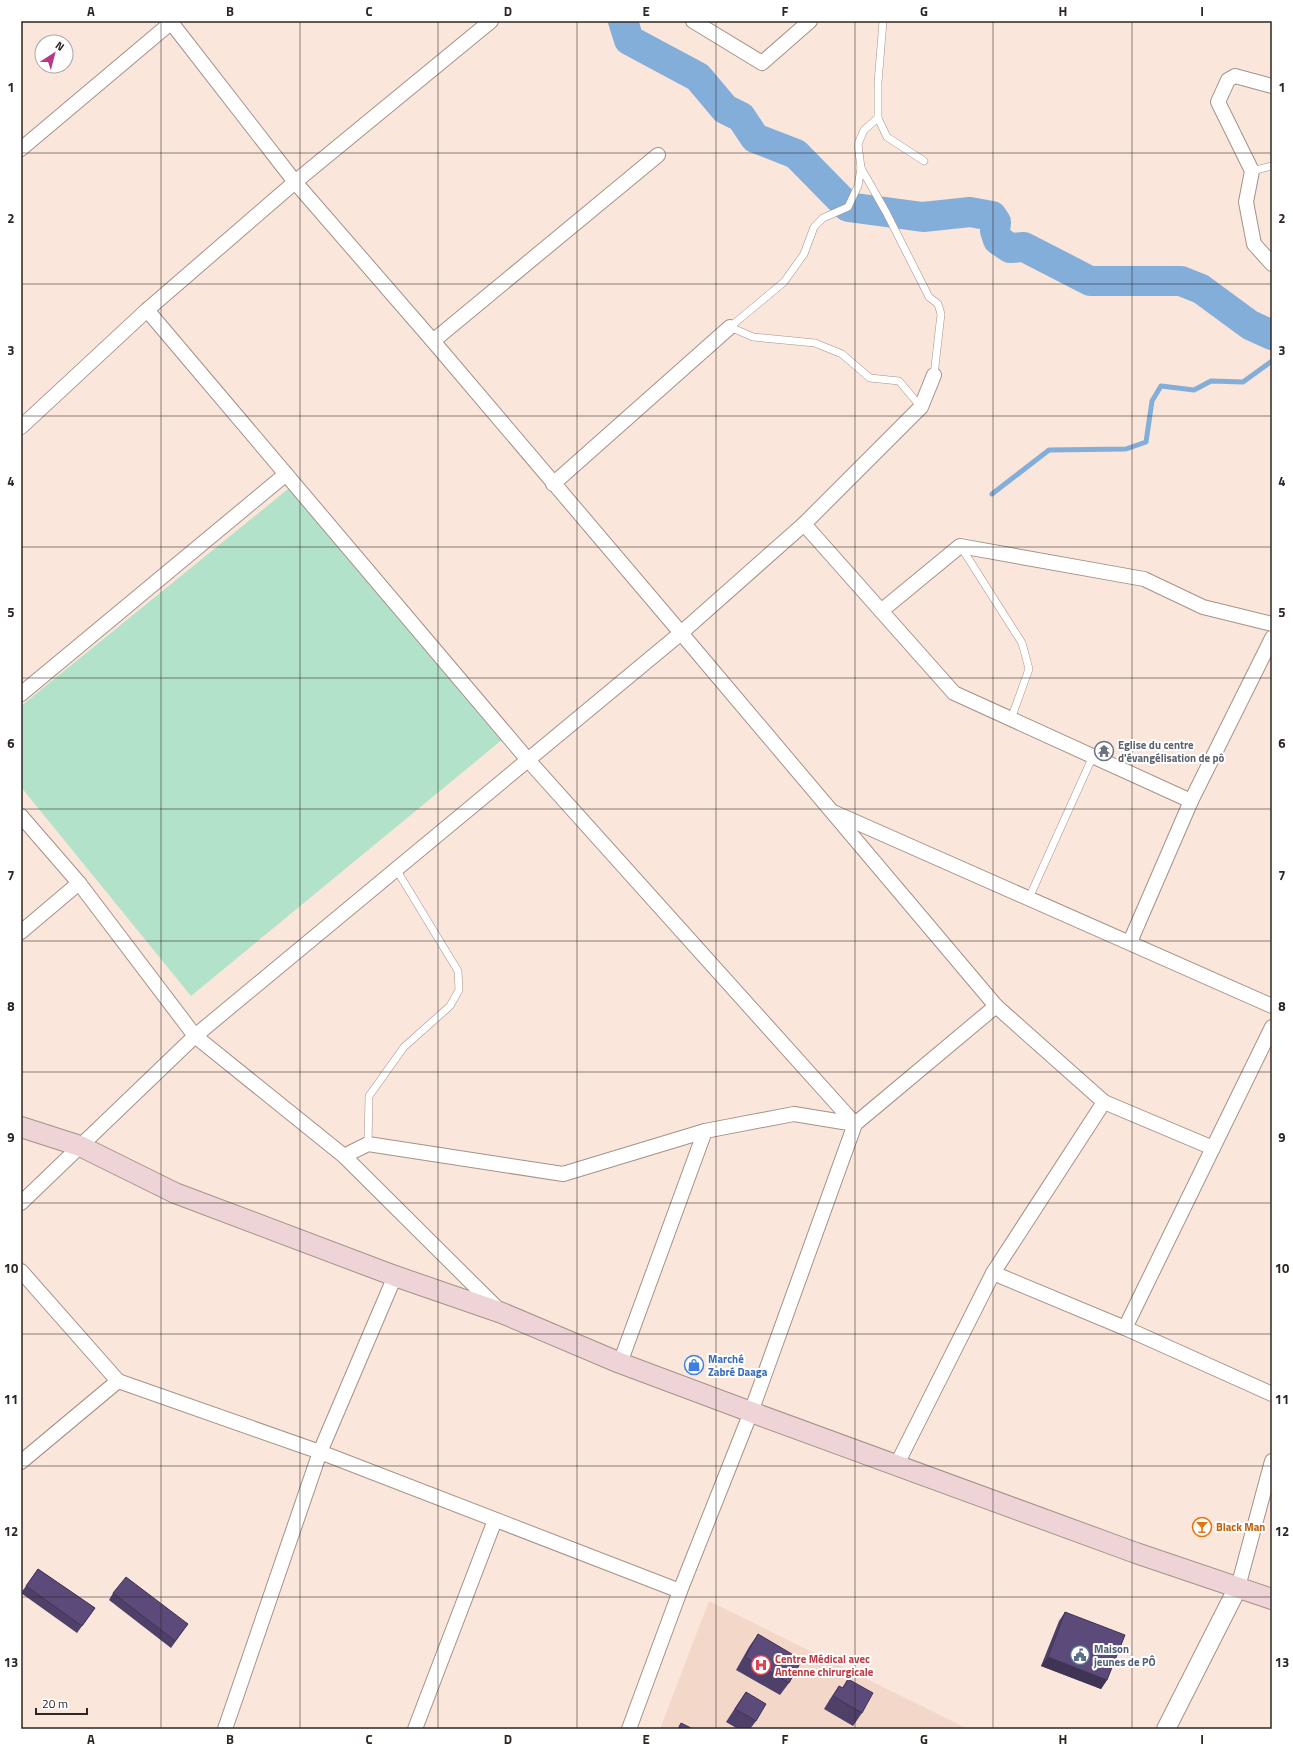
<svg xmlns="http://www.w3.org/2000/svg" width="1293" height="1750" viewBox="0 0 1293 1750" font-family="'Titillium Web',sans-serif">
  <rect width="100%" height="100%" fill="#fae6da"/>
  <!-- built -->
  <path fill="#f3d8c9" d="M709,1601L968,1729H660Z"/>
  <!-- garden -->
  <path fill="#b3e2cb" d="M293,485L503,739L191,996L21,787V706Z"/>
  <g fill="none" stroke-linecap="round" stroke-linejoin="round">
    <!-- stream -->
    <path stroke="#83aed9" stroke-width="5" d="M992,494L1049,450L1126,449L1146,442L1152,401L1161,386L1194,390L1211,381L1243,382L1272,361"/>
    <!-- river -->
    <path stroke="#83aed9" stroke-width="30" d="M623,21L629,40L698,77L725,109L741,117L755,138L796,154L848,207L923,217L970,212L992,216L996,222L995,231L998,240L1010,248L1024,247L1090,281H1181L1201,289L1250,325L1272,335"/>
    <defs>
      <g id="service">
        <path d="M883,21L878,83V118L887,137L924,161"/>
        <path d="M878,118L864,130L858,144L861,168L886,212L929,297L938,304L941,314L934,375"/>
        <path d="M861,168L858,186L848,207L823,218L814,227L804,254L784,282L730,327L753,337L815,343L842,354L870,378L899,381L921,407"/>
        <path d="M1252,171L1272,166"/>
        <path d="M961,547L1022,643L1029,669L1011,719"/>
        <path d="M1029,898L1093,756"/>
        <path d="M368,1144L369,1096L404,1047L450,1006L459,990L458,971L396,869"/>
      </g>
      <g id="minor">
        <path d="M693,21L762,63L810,21"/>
        <path d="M1272,86L1235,76L1228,80L1218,102L1252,171L1246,202L1254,244L1272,264"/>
        <path d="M21,149L173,21"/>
        <path d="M147,310L528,760L855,1124"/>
        <path d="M433,341L658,155"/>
        <path d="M21,427L147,310L295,182L491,21"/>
        <path d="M553,484L730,327"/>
        <path d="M804,524L954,693L1191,801"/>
        <path d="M881,611L960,546L1144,579L1203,607L1272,624"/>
        <path d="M21,694L286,474"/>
        <path d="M833,812L1272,1006"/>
        <path d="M21,816L79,883L195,1036L344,1156L499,1310"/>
        <path d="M21,932L79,883"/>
        <path d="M1130,942L1191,801L1272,638"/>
        <path d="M1104,1102L1213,1148"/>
        <path d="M344,1156L368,1144L563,1174L705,1131L794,1114L855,1124"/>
        <path d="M21,1203L195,1036L681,633L433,341L295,182L170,21"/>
        <path d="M21,1271L118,1381L21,1462"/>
        <path d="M993,1273L1125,1328L1272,1394"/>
        <path d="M1125,1328L1272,1027"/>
        <path d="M620,1363L705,1131"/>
        <path d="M118,1381L320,1452L680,1591"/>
        <path d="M897,1464L993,1273L1104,1102L996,1006L681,633L804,524L921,407L934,375"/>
        <path d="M1238,1587L1272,1461"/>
        <path d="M225,1729L320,1452L395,1276"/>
        <path d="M415,1729L495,1520"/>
        <path d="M629,1729L680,1591L751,1412L855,1124L996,1006"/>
      </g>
      <path id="tertiary" d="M1166,1729L1238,1587"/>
      <path id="secondary" d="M21,1127L80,1146L175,1193L395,1276L502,1313L620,1363L751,1412L1136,1553L1272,1599"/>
    </defs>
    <!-- service casing -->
    <use href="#service" stroke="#a59287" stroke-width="8"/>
    <!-- minor casing -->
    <use href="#minor" stroke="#a59287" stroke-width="16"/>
    <!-- tertiary casing -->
    <use href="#tertiary" stroke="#a59287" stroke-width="20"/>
    <!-- secondary casing -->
    <use href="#secondary" stroke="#a59287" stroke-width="22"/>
    <!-- service -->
    <use href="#service" stroke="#fff" stroke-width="7"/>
    <!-- minor -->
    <use href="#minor" stroke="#fff" stroke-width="14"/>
    <!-- tertiary -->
    <use href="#tertiary" stroke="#fff" stroke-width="18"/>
    <!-- secondary -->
    <use href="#secondary" stroke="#eed4d6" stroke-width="20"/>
  </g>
  <!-- wall -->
  <g fill="#4e4069">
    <path d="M38,1569L95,1608L77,1633L21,1593Z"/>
    <path d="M113,1593L188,1624L171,1648L109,1600Z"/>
    <path d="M1065,1612L1107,1680L1101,1689L1041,1666L1059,1621Z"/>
    <path d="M758,1634L789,1683L780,1695L736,1670L749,1647Z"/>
    <path d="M848,1679L862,1713L853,1726L824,1709L830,1699L839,1686L842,1688Z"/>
    <path d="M746,1692L756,1721L750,1729H738L726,1722L737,1705Z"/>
  </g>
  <!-- shaded-wall -->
  <path fill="#403455" d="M1048,1657L1107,1680L1101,1689L1041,1666Z"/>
  <!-- building -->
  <g fill="#5b4a7a" stroke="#403455">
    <path d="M38,1569L95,1608L82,1626L26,1586Z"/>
    <path d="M126,1577L188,1624L175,1641L113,1593Z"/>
    <path d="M1065,1612L1125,1635L1107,1680L1048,1657Z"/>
    <path d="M758,1634L802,1660L789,1683L745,1657Z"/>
    <path d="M848,1679L873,1693L862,1713L833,1696L839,1686L843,1688Z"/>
    <path d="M746,1692L766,1704L756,1721L735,1709Z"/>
    <path d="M681,1723L693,1729H678Z"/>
  </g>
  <!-- grid -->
  <path fill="none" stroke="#2e2622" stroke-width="1" stroke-opacity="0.55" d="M161,21V1729M300,21V1729M438,21V1729M577,21V1729M716,21V1729M855,21V1729M993,21V1729M1132,21V1729M21,153H1272M21,284H1272M21,416H1272M21,547H1272M21,678H1272M21,809H1272M21,941H1272M21,1072H1272M21,1203H1272M21,1334H1272M21,1466H1272M21,1597H1272"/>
  <!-- icons -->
  <defs>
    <symbol id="temple-ring" viewBox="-11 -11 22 22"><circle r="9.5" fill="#fff" stroke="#6b7280" stroke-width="1.5"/><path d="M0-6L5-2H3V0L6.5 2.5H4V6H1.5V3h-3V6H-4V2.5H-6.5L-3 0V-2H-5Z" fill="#6b7280"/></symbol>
    <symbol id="shop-ring" viewBox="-11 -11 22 22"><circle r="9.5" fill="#fff" stroke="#3f7fe0" stroke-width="1.5"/><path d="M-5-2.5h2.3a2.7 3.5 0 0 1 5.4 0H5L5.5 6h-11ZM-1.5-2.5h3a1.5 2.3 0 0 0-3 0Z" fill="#3f7fe0"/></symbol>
    <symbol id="bar-ring" viewBox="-11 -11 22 22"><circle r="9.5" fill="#fff" stroke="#e8710a" stroke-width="1.5"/><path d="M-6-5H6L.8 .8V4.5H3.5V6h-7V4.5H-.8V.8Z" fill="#e8710a"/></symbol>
    <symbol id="civic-ring" viewBox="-11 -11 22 22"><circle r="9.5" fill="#fff" stroke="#5c6f8a" stroke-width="1.5"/><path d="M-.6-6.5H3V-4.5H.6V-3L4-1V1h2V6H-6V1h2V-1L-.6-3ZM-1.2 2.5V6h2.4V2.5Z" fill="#5c6f8a"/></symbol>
    <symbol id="hospital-ring" viewBox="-11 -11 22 22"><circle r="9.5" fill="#fff" stroke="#e0444e" stroke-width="1.5"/><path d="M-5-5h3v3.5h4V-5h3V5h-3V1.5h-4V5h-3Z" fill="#e0444e"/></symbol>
  </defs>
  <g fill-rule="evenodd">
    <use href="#temple-ring" x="1093" y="740" width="22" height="22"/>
    <use href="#shop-ring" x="683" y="1354" width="22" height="22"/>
    <use href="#bar-ring" x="1191" y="1516" width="22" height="22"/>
    <use href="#civic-ring" x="1069" y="1644" width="22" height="22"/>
    <use href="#hospital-ring" x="750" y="1654" width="22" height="22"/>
  </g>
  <g text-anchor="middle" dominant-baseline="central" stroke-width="4" stroke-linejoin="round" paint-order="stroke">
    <!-- worship labels -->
    <g font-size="11" font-weight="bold" fill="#5b616d" stroke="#fff" text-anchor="start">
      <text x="1118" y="745">Eglise du centre<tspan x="1118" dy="13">d'évangélisation de pô</tspan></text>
    </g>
    <!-- shop labels -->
    <g font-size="11" font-weight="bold" fill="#366cbe" stroke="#fff" text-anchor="start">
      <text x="708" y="1359">Marché<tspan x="708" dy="13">Zabré Daaga</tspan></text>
    </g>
    <!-- food labels -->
    <g font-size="11" font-weight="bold" fill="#c56008" stroke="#fff" text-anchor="start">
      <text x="1216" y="1527">Black Man</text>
    </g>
    <!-- service labels -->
    <g font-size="11" font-weight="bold" fill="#4e5e75" stroke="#fff" text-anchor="start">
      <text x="1094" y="1649">Maison<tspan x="1094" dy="13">jeunes de PÔ</tspan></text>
    </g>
    <!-- health labels -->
    <g font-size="11" font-weight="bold" fill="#be3a42" stroke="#fff" text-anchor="start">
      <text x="775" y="1659">Centre Médical avec<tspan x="775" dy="13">Antenne chirurgicale</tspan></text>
    </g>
  </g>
  <!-- border -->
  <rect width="1293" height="1750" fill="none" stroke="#ffffff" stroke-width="44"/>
  <!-- north arrow -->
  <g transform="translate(54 54) rotate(36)"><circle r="19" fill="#ffffff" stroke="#aba8a7"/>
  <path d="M0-3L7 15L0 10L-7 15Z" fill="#b73886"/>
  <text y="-6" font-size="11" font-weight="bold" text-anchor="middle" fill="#2e2622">N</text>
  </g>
  <!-- scale -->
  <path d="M36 1708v6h51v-6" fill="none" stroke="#2e2622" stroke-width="2"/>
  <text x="42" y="1708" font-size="12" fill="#2e2622" stroke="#ffffff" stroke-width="3" paint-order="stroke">20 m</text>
  <rect x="22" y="22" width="1249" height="1706" fill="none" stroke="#2e2622" stroke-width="1.5"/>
  <g font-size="13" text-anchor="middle" font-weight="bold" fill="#2e2622">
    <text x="91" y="16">A</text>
    <text x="230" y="16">B</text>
    <text x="369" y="16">C</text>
    <text x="508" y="16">D</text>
    <text x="646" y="16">E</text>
    <text x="785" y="16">F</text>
    <text x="924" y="16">G</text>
    <text x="1063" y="16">H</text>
    <text x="1202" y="16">I</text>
    <text x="11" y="92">1</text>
    <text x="1282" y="92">1</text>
    <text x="11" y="223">2</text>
    <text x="1282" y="223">2</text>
    <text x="11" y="355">3</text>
    <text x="1282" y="355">3</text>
    <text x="11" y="486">4</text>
    <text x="1282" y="486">4</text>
    <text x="11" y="617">5</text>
    <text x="1282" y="617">5</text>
    <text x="11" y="748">6</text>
    <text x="1282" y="748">6</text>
    <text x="11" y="880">7</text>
    <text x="1282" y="880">7</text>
    <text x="11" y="1011">8</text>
    <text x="1282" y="1011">8</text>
    <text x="11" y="1142">9</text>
    <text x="1282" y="1142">9</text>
    <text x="11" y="1273">10</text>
    <text x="1282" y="1273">10</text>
    <text x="11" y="1404">11</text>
    <text x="1282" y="1404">11</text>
    <text x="11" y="1536">12</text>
    <text x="1282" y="1536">12</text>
    <text x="11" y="1667">13</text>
    <text x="1282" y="1667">13</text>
    <text x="91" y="1744">A</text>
    <text x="230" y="1744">B</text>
    <text x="369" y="1744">C</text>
    <text x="508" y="1744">D</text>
    <text x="646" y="1744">E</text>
    <text x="785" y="1744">F</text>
    <text x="924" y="1744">G</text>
    <text x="1063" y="1744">H</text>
    <text x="1202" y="1744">I</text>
  </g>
</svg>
